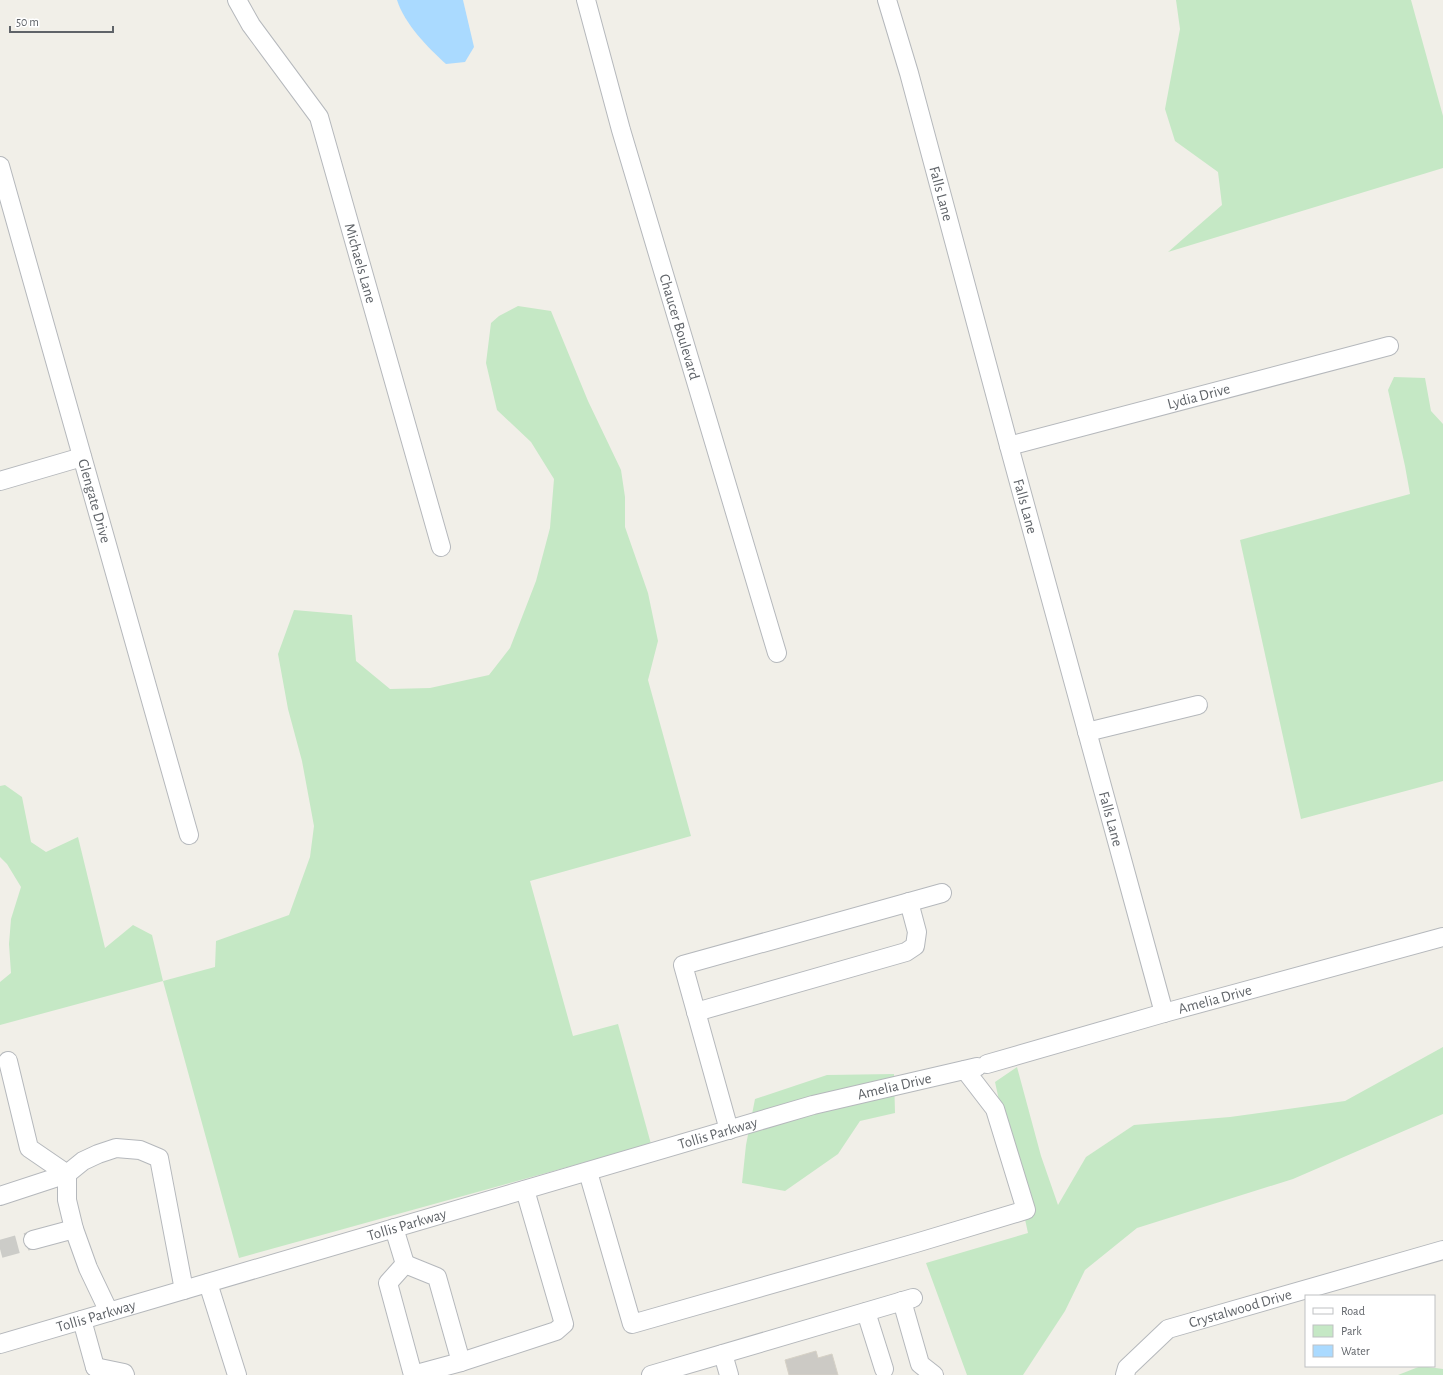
<svg xmlns="http://www.w3.org/2000/svg" width="1443" height="1375" viewBox="0 0 1443 1375" font-family="'Alegreya Sans',sans-serif">
  <rect width="100%" height="100%" fill="#f1efe8"/>
  <!-- green -->
  <g fill="#c5e8c5">
    <path d="M1176,0H1411L1443,116V168L1168,252L1222,205L1218,172L1175,141L1165,109L1180,29Z"/>
    <path d="M518,306L551,311L588,401L621,470L625,497V527L648,593L658,641L648,680L691,836L530,881L573,1036L618,1024L651,1144L239,1258L163,981L0,1025V982L11,973L9,944L11,919L21,887L7,864L0,857V786L5,785L22,797L31,842L46,852L78,837L105,948L133,925L152,935L163,981L215,967L216,941L289,915L310,857L314,826L302,761L288,709L278,654L294,610L352,615L356,661L390,689L430,688L489,675L510,648L536,581L550,528L554,479L531,442L497,410L486,363L491,323L499,316Z"/>
    <path d="M1394,377L1425,378L1431,411L1443,424V781L1301,819L1240,540L1410,494L1405,466L1388,390Z"/>
    <path d="M1443,1047V1114L1293,1179L1137,1228L1085,1270L1065,1311L1023,1375H967L926,1263L1028,1233L995,1082L1017,1067L1041,1156L1058,1205L1086,1157L1134,1125L1230,1117L1345,1101Z"/>
    <path d="M894,1074L895,1113L860,1121L838,1154L785,1191L742,1183L746,1145L755,1099L827,1075Z"/>
    <path d="M1421,1366L1443,1369V1375H1398Z"/>
  </g>
  <!-- water -->
  <path fill="#aadaff" d="M397,0H463L474,47L465,62L446,64C428,48 404,23 397,0Z"/>
  <!-- building -->
  <path fill="#cccac5" stroke="#d6d1c6" d="M816,1351L818,1358L832,1354L838,1375H789L785,1360Z"/>
  <g fill="none" stroke-linecap="round" stroke-linejoin="round">
    <!-- minor-tunnel -->
    <path stroke="#ccccc8" stroke-width="18" stroke-dasharray="18 9" stroke-linecap="butt" d="M0,1249L33,1240"/>
    <defs>
      <g id="minor">
        <path id="s1" d="M237,0L251,25L319,117L441,547"/>
        <path id="s2" d="M586,0L621,130L777,653"/>
        <path id="s3" d="M887,0L909,73L1009,446L1164,1013"/>
        <path id="s4" d="M0,166L189,835"/>
        <path id="s5" d="M1009,446L1389,346"/>
        <path d="M0,481L82,457"/>
        <path d="M1087,732L1198,705"/>
        <path d="M696,1012L906,952L915,946L917,932L909,902"/>
        <path d="M8,1061L29,1148L67,1174V1200L74,1229L88,1268L109,1312"/>
        <path id="s6" d="M987,1064L1164,1013L1443,937"/>
        <path d="M729,1130L683,965L942,893"/>
        <path d="M588,1172L632,1324L916,1243L1026,1210L995,1109L965,1070"/>
        <path d="M0,1196L67,1174L83,1161L98,1154L116,1148L140,1150L159,1158L184,1290"/>
        <path d="M394,1228L405,1264"/>
        <path d="M33,1240L74,1229"/>
        <path d="M405,1264L437,1277L461,1362L413,1375"/>
        <path d="M405,1264L388,1283L413,1375"/>
        <path d="M208,1283L237,1375"/>
        <path d="M902,1301L920,1364L934,1375"/>
        <path d="M866,1312L884,1369"/>
        <path d="M82,1320L95,1367"/>
        <path id="s7" d="M0,1344L813,1105L977,1067"/>
        <path d="M723,1354L729,1375"/>
        <path d="M461,1362L556,1331L564,1324L525,1190"/>
        <path d="M95,1367L124,1373L125,1375"/>
        <path d="M651,1375L913,1298"/>
        <path id="s8" d="M1125,1375L1127,1368L1168,1329L1443,1250"/>
      </g>
    </defs>
    <!-- minor casing -->
    <use href="#minor" stroke="#b5b8bc" stroke-width="20"/>
    <!-- minor -->
    <use href="#minor" stroke="#fff" stroke-width="18"/>
  </g>
  <g text-anchor="middle" dominant-baseline="central" stroke-width="3" stroke-linejoin="round" paint-order="stroke">
    <!-- street labels -->
    <g font-size="15" fill="#5f6368" stroke="#fff">
      <text stroke="none"><textPath href="#s3" startOffset="201">Falls Lane</textPath></text>
      <text stroke="none"><textPath href="#s1" startOffset="295">Michaels Lane</textPath></text>
      <text stroke="none"><textPath href="#s2" startOffset="340">Chaucer Boulevard</textPath></text>
      <text stroke="none"><textPath href="#s5" startOffset="196">Lydia Drive</textPath></text>
      <text stroke="none"><textPath href="#s4" startOffset="348">Glengate Drive</textPath></text>
      <text stroke="none"><textPath href="#s3" startOffset="525">Falls Lane</textPath></text>
      <text stroke="none"><textPath href="#s3" startOffset="849">Falls Lane</textPath></text>
      <text stroke="none"><textPath href="#s6" startOffset="237">Amelia Drive</textPath></text>
      <text stroke="none"><textPath href="#s7" startOffset="931">Amelia Drive</textPath></text>
      <text stroke="none"><textPath href="#s7" startOffset="748">Tollis Parkway</textPath></text>
      <text stroke="none"><textPath href="#s7" startOffset="424">Tollis Parkway</textPath></text>
      <text stroke="none"><textPath href="#s8" startOffset="139">Crystalwood Drive</textPath></text>
      <text stroke="none"><textPath href="#s7" startOffset="100">Tollis Parkway</textPath></text>
    </g>
  </g>
  <!-- legend -->
  <rect x="1305" y="1295" width="130" height="72" fill="#ffffff" stroke="#bfc1c3"/>
  <rect x="1313" y="1308" width="20" height="6" fill="#ffffff" stroke="#bfc1c3"/>
  <text x="1341" y="1315" font-size="12" fill="#5f6368">Road</text>
  <rect x="1313" y="1325" width="20" height="12" fill="#c5e8c5" stroke="#bfc1c3"/>
  <text x="1341" y="1335" font-size="12" fill="#5f6368">Park</text>
  <rect x="1313" y="1345" width="20" height="12" fill="#aadaff" stroke="#bfc1c3"/>
  <text x="1341" y="1355" font-size="12" fill="#5f6368">Water</text>
  <!-- scale -->
  <path d="M10 26v6h103v-6" fill="none" stroke="#5f6368" stroke-width="2"/>
  <text x="16" y="26" font-size="12" fill="#5f6368" stroke="#ffffff" stroke-width="3" paint-order="stroke">50 m</text>
</svg>
